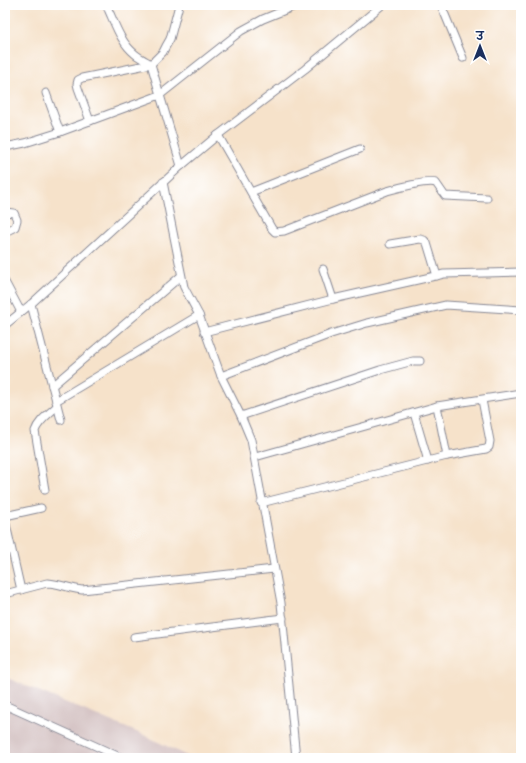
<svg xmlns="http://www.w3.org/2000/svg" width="526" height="763" viewBox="0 0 526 763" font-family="Pangolin,'Playpen Sans Deva',sans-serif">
  <rect width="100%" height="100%" fill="#fff"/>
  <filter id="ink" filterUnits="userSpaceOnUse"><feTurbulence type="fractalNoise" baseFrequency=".025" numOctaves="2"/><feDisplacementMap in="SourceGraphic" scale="8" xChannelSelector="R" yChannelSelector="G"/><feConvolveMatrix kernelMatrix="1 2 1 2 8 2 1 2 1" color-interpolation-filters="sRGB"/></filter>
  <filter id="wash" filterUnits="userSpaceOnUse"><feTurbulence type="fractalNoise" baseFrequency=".012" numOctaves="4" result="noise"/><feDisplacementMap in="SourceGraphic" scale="16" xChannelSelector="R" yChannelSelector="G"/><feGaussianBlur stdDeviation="0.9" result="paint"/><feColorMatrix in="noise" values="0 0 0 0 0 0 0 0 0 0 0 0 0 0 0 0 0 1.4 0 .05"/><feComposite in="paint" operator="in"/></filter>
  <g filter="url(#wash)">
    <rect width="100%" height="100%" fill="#f6e2ca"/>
    <!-- industrial -->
    <path fill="#d2bfc0" d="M5,677L146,736L191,758H5Z"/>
  </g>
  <g filter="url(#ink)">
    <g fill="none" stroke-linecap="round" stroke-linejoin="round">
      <defs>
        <g id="minor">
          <path d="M441,5L463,58"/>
          <path d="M108,9C115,24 121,43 135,54C140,58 146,61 151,64L160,95L241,31L263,19L295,6"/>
          <path d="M46,93L60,132"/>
          <path d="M90,121L78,88L77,84L78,80L82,78L151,64L163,52L166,46L170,39L179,5"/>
          <path d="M218,135L272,229L275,232L284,231L387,191C397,188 428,180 436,183L445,196L487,198"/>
          <path d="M5,147L25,143L60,132L160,95L181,166"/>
          <path d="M163,182L184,287L199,315L221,376L241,416L251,440L281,603L296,758"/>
          <path d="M251,192L360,149"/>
          <path d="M5,212L14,213L17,220L15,227L5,232"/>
          <path d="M390,244L420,239L424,240L427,243L437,276"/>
          <path d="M323,269L333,299"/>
          <path d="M5,282L21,312"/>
          <path d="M31,304L61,420"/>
          <path d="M5,325L31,304L181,166L218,135L305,69L382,5"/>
          <path d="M204,332L333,299L444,274L521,272"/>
          <path d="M221,376L331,334L367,323L446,305L521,310"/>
          <path d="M52,386L181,276"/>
          <path d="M56,401L199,315"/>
          <path d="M437,406L447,456"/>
          <path d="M414,413L428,461"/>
          <path d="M241,416L380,370L413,361H420"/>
          <path d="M255,457L437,406L521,393"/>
          <path d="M45,490L35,431C38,421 49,414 57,406"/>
          <path d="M261,503L447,456L486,449L489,447L490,441L482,400"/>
          <path d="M5,516L41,508"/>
          <path d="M5,520L21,590"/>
          <path d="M5,594L47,583C58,583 70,589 82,590L274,569"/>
          <path d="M134,637L283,618"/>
          <path d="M5,705L122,758"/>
          <path d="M5,757L7,758"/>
        </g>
      </defs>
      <!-- minor casing -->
      <use href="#minor" stroke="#888894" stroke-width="9"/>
      <!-- minor -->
      <use href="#minor" stroke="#fff" stroke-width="7"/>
    </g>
  </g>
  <!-- margin -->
  <rect width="526" height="763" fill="none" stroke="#fff" stroke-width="20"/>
  <!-- north arrow -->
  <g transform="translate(480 46)" stroke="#ffffff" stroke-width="3" paint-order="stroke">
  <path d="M0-3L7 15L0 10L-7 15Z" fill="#1b2f5e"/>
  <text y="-6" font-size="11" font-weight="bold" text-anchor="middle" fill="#1b2f5e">उ</text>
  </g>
</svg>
